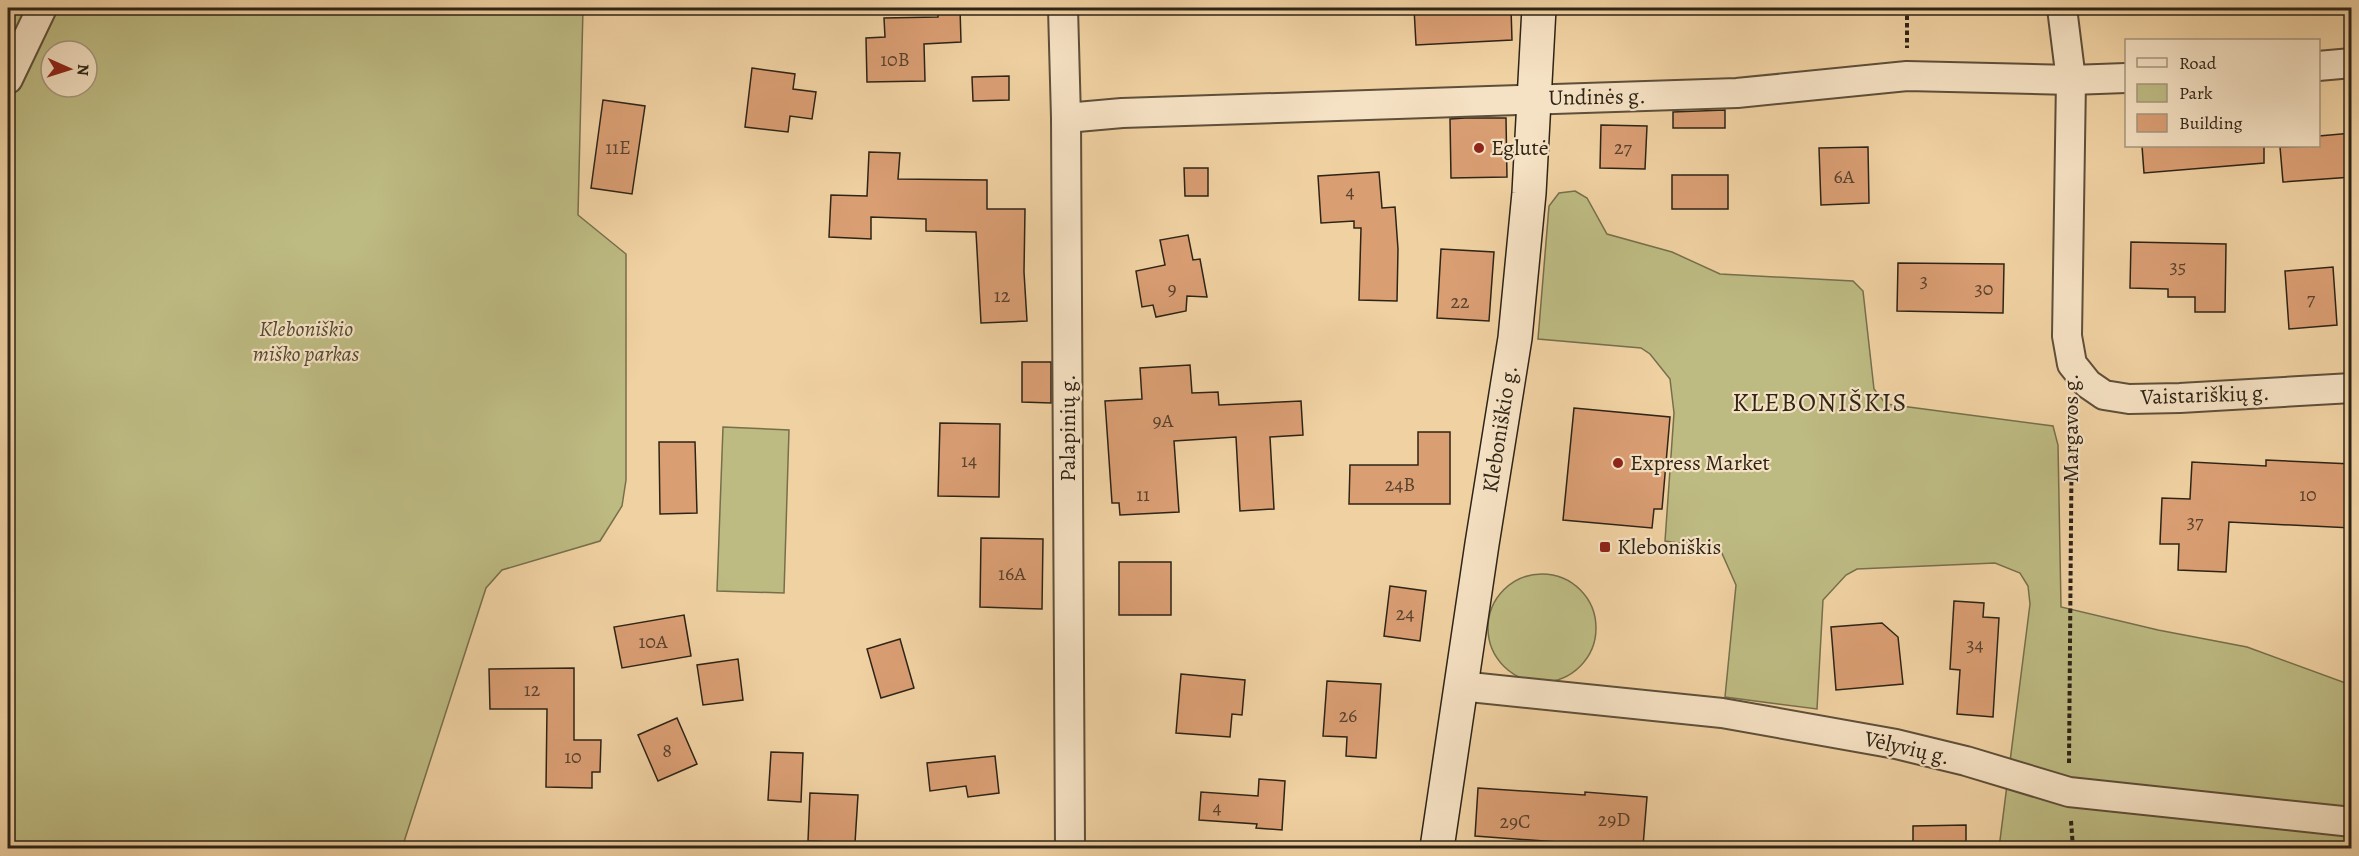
<svg xmlns="http://www.w3.org/2000/svg" width="2359" height="856" viewBox="0 0 2359 856" font-family="Alegreya,serif">
  <rect width="100%" height="100%" fill="#f0d1a2"/>
  <filter id="stains"><feTurbulence type="fractalNoise" baseFrequency=".00333" numOctaves="4"/><feColorMatrix values="0 0 0 0 .2 0 0 0 0 .09 0 0 0 0 .02 0 0 0 .5 -.17"/></filter>
  <radialGradient id="worn" r=".72"><stop offset=".6" stop-color="#630" stop-opacity="0"/><stop offset="1" stop-color="#630" stop-opacity=".3"/></radialGradient>
  <!-- green -->
  <g fill="#bdba82" stroke="#766f4c" stroke-width="1.5" fill-rule="evenodd">
    <path d="M8,8H583L578,215L626,254V480L622,506L600,541L502,570L486,588L402,848H8ZM51,51H87V87H51Z"/>
    <path d="M1575,191L1587,198L1607,234L1672,252L1720,274L1853,281L1863,291L1874,389L1886,404L2053,426L2058,445L2061,607L2158,630L2247,647L2351,685V848H1999L2030,604L2028,586L2020,573L1995,563L1857,569L1846,575L1823,600L1817,709L1725,697L1736,585L1720,549L1665,541L1674,413L1670,379L1650,354L1641,348L1538,339L1549,206L1559,193Z"/>
    <path d="M723,427L789,430L784,593L717,591Z"/>
    <circle cx="1542" cy="628" r="54"/>
  </g>
  <!-- building -->
  <g fill="#da9e73" stroke="#2e2417" stroke-width="1.5">
    <path d="M938,8H960L961,42L924,44L925,81L867,82L866,38L885,37L884,18L938,17Z"/>
    <path d="M1414,8H1511L1512,40L1416,45Z"/>
    <path d="M752,68L795,74L793,89L816,92L812,119L790,116L788,132L745,127Z"/>
    <path d="M1009,76V100L973,101L972,77Z"/>
    <path d="M603,100L645,106L632,194L591,188Z"/>
    <path d="M1725,110V128H1673V112Z"/>
    <path d="M1465,118H1506L1507,177L1451,178L1450,119Z"/>
    <path d="M1601,125L1647,126L1645,169L1600,168Z"/>
    <path d="M2352,133V177L2283,182L2280,147L2319,146V136Z"/>
    <path d="M2142,146H2264V163L2144,173Z"/>
    <path d="M1868,147L1869,203L1821,205L1819,148Z"/>
    <path d="M869,152L900,153L898,179L987,180V209H1025L1024,272L1027,321L981,323L976,232L926,231V219L871,217V239L829,237L831,195L867,196Z"/>
    <path d="M1184,168H1208V196H1185Z"/>
    <path d="M1379,172L1382,208L1395,207L1398,249L1397,301L1359,300L1361,228H1354V221L1321,223L1318,176Z"/>
    <rect x="1672" y="175" width="56" height="34"/>
    <path d="M1188,235L1193,260L1200,259L1207,297L1187,296L1186,311L1156,317L1153,305L1142,307L1136,271L1165,265L1160,240Z"/>
    <path d="M2131,242L2226,244L2225,312H2195V297H2168V289L2130,288Z"/>
    <path d="M1441,249L1494,252L1489,321L1437,318Z"/>
    <path d="M1898,263L2004,264L2003,313L1897,311Z"/>
    <path d="M2333,267L2337,325L2289,329L2285,271Z"/>
    <path d="M1022,362H1051V403L1022,402Z"/>
    <path d="M1190,365L1192,393L1218,392L1219,405L1301,401L1303,435L1270,437L1274,509L1240,511L1236,437L1174,441L1179,512L1120,515L1119,503H1112L1105,401L1142,399L1140,368Z"/>
    <path d="M1574,408L1670,417L1662,509H1654L1652,528L1563,520Z"/>
    <path d="M940,423L1000,424L999,497L938,496Z"/>
    <path d="M1418,432H1450V504H1349L1350,465H1418Z"/>
    <path d="M659,442H695L697,513L660,514Z"/>
    <path d="M2266,460L2352,464V528L2229,522L2226,572L2178,570L2179,544H2160L2162,498L2190,499L2192,462L2266,466Z"/>
    <path d="M981,538L1043,539L1042,609L980,607Z"/>
    <rect x="1119" y="562" width="52" height="53"/>
    <path d="M1390,586L1426,591L1420,641L1384,636Z"/>
    <path d="M1954,601L1984,603L1983,617L1999,618L1993,717L1957,714L1960,670L1950,669Z"/>
    <path d="M684,615L691,656L622,668L614,627Z"/>
    <path d="M1882,623L1898,637L1903,684L1836,690L1831,627Z"/>
    <path d="M900,639L914,688L881,698L867,649Z"/>
    <path d="M738,659L743,700L703,705L697,665Z"/>
    <path d="M574,668V740H601L600,772H592V788L546,787L547,709H490L489,669Z"/>
    <path d="M1181,674L1245,680L1242,715L1232,714L1230,737L1176,733Z"/>
    <path d="M1327,681L1381,684L1376,758L1346,756L1347,737L1323,736Z"/>
    <path d="M677,718L697,764L658,781L638,735Z"/>
    <path d="M771,752L803,753L801,802L768,800Z"/>
    <path d="M995,756L999,793L968,797L966,786L930,791L927,763Z"/>
    <path d="M1259,779L1285,781L1282,830L1256,828L1257,824L1199,820L1201,792L1258,796Z"/>
    <path d="M1478,788L1585,795V792L1647,797L1643,846L1615,844V849H1585V844L1475,836Z"/>
    <path d="M810,793L858,795L855,843L808,841Z"/>
    <path d="M1966,825V849H1913V826Z"/>
  </g>
  <g fill="none" stroke-linecap="round" stroke-linejoin="round">
    <defs>
      <g id="street">
        <path d="M1063,8L1066,118L1070,848"/>
        <path d="M2062,8L2071,80L2067,336L2072,364L2088,384L2104,395L2129,399L2180,398L2352,388"/>
        <path d="M2318,66L2352,63"/>
        <path d="M8,79L42,8"/>
        <path d="M1066,118L1122,113L1737,93L1907,76L2071,80L2126,78"/>
        <path d="M1460,686L1722,713L1896,744L1966,761L2069,792L2352,822"/>
      </g>
      <path id="secondary" d="M1437,848L1482,544L1515,338L1529,193L1539,8"/>
    </defs>
    <!-- street casing -->
    <use href="#street" stroke="#5e4f3a" stroke-width="32"/>
    <!-- secondary casing -->
    <use href="#secondary" stroke="#2e2417" stroke-width="36"/>
    <!-- path -->
    <g stroke="#2e2417" stroke-width="4" stroke-dasharray="4.5 3" stroke-linecap="butt">
      <path d="M1907,8V48"/>
      <path d="M2069,763L2072,407"/>
      <path d="M2071,821L2073,848"/>
    </g>
    <!-- street -->
    <use href="#street" stroke="#f5e1c3" stroke-width="28"/>
    <!-- secondary -->
    <use href="#secondary" stroke="#f5e1c3" stroke-width="33"/>
  </g>
  <!-- markers -->
  <g fill="#8f2418" stroke="#f5e1c3" stroke-width="2">
    <circle cx="1479" cy="148" r="6"/>
    <circle cx="1618" cy="463" r="6"/>
    <rect x="1599" y="541" width="12" height="12" rx="3"/>
  </g>
  <g text-anchor="middle" dominant-baseline="central" stroke-width="4.5" stroke-linejoin="round" paint-order="stroke">
    <!-- number labels -->
    <g font-size="20" fill="#59422e">
      <text x="895" y="59">10B</text>
      <text x="618" y="147">11E</text>
      <text x="1623" y="147">27</text>
      <text x="1844" y="176">6A</text>
      <text x="1350" y="191">4</text>
      <text x="2178" y="266">35</text>
      <text x="1924" y="280">3</text>
      <text x="1172" y="288">9</text>
      <text x="1984" y="288">30</text>
      <text x="1002" y="295">12</text>
      <text x="2311" y="298">7</text>
      <text x="1460" y="301">22</text>
      <text x="1163" y="420">9A</text>
      <text x="969" y="460">14</text>
      <text x="1400" y="484">24B</text>
      <text x="1143" y="494">11</text>
      <text x="2308" y="494">10</text>
      <text x="2195" y="521">37</text>
      <text x="1012" y="573">16A</text>
      <text x="1405" y="613">24</text>
      <text x="653" y="641">10A</text>
      <text x="1975" y="644">34</text>
      <text x="532" y="689">12</text>
      <text x="1348" y="715">26</text>
      <text x="667" y="750">8</text>
      <text x="573" y="756">10</text>
      <text x="1217" y="807">4</text>
      <text x="1614" y="819">29D</text>
      <text x="1515" y="821">29C</text>
    </g>
    <!-- street labels -->
    <g font-size="22" fill="#2e2417" stroke="#f5e1c3">
      <text transform="translate(1597 97) rotate(-1)">Undinės g.</text>
      <text transform="translate(2205 395) rotate(-2)">Vaistariškių g.</text>
      <text transform="translate(1068 428) rotate(-90)">Palapinių g.</text>
      <text transform="translate(2071 428) rotate(-90)">Margavos g.</text>
      <text transform="translate(1500 429) rotate(-81)">Kleboniškio g.</text>
      <text transform="translate(1907 748) rotate(13)">Vėlyvių g.</text>
    </g>
    <!-- poi labels -->
    <g font-size="22" fill="#2e2417" stroke="#f5e1c3" text-anchor="start">
      <text x="1491" y="148">Eglutė</text>
      <text x="1630" y="463">Express Market</text>
      <text x="1617" y="547">Kleboniškis</text>
    </g>
    <!-- park labels -->
    <g font-size="22" font-style="italic" fill="#524a32" stroke="#f5e1c3">
      <text x="306" y="329">Kleboniškio<tspan x="306" dy="25">miško parkas</tspan></text>
    </g>
    <!-- quarter labels -->
    <g font-size="26" letter-spacing="1.5" fill="#2e2417" stroke="#f5e1c3">
      <text x="1820" y="402">KLEBONIŠKIS</text>
    </g>
  </g>
  <!-- margin -->
  <rect width="2359" height="856" fill="none" stroke="#f0d1a2" stroke-width="30"/>
  <rect x="9" y="9" width="2341" height="838" fill="none" stroke="#2e2417" stroke-width="3"/>
  <rect x="15" y="15" width="2329" height="826" fill="none" stroke="#2e2417" stroke-width="1.5"/>
  <!-- legend -->
  <rect x="2125" y="39" width="195" height="108" fill="#f5e1c3" stroke="#a5957e" stroke-width="1.5"/>
  <rect x="2137" y="58" width="30" height="9" fill="#f5e1c3" stroke="#a5957e" stroke-width="1.5"/>
  <text x="2179" y="69" font-size="18" fill="#2e2417">Road</text>
  <rect x="2137" y="84" width="30" height="18" fill="#bdba82" stroke="#a5957e" stroke-width="1.5"/>
  <text x="2179" y="99" font-size="18" fill="#2e2417">Park</text>
  <rect x="2137" y="114" width="30" height="18" fill="#da9e73" stroke="#a5957e" stroke-width="1.5"/>
  <text x="2179" y="129" font-size="18" fill="#2e2417">Building</text>
  <!-- north arrow -->
  <g transform="translate(69 69) rotate(93)"><circle r="28" fill="#f5e1c3" stroke="#a5957e" stroke-width="1.5"/>
  <path d="M0-4.5L10 22L0 15L-10 22Z" fill="#8f2418"/>
  <text y="-9" font-size="16" font-weight="bold" text-anchor="middle" fill="#2e2417">N</text>
  </g>
  <rect width="100%" height="100%" filter="url(#stains)"/>
  <rect width="100%" height="100%" fill="url(#worn)"/>
</svg>
